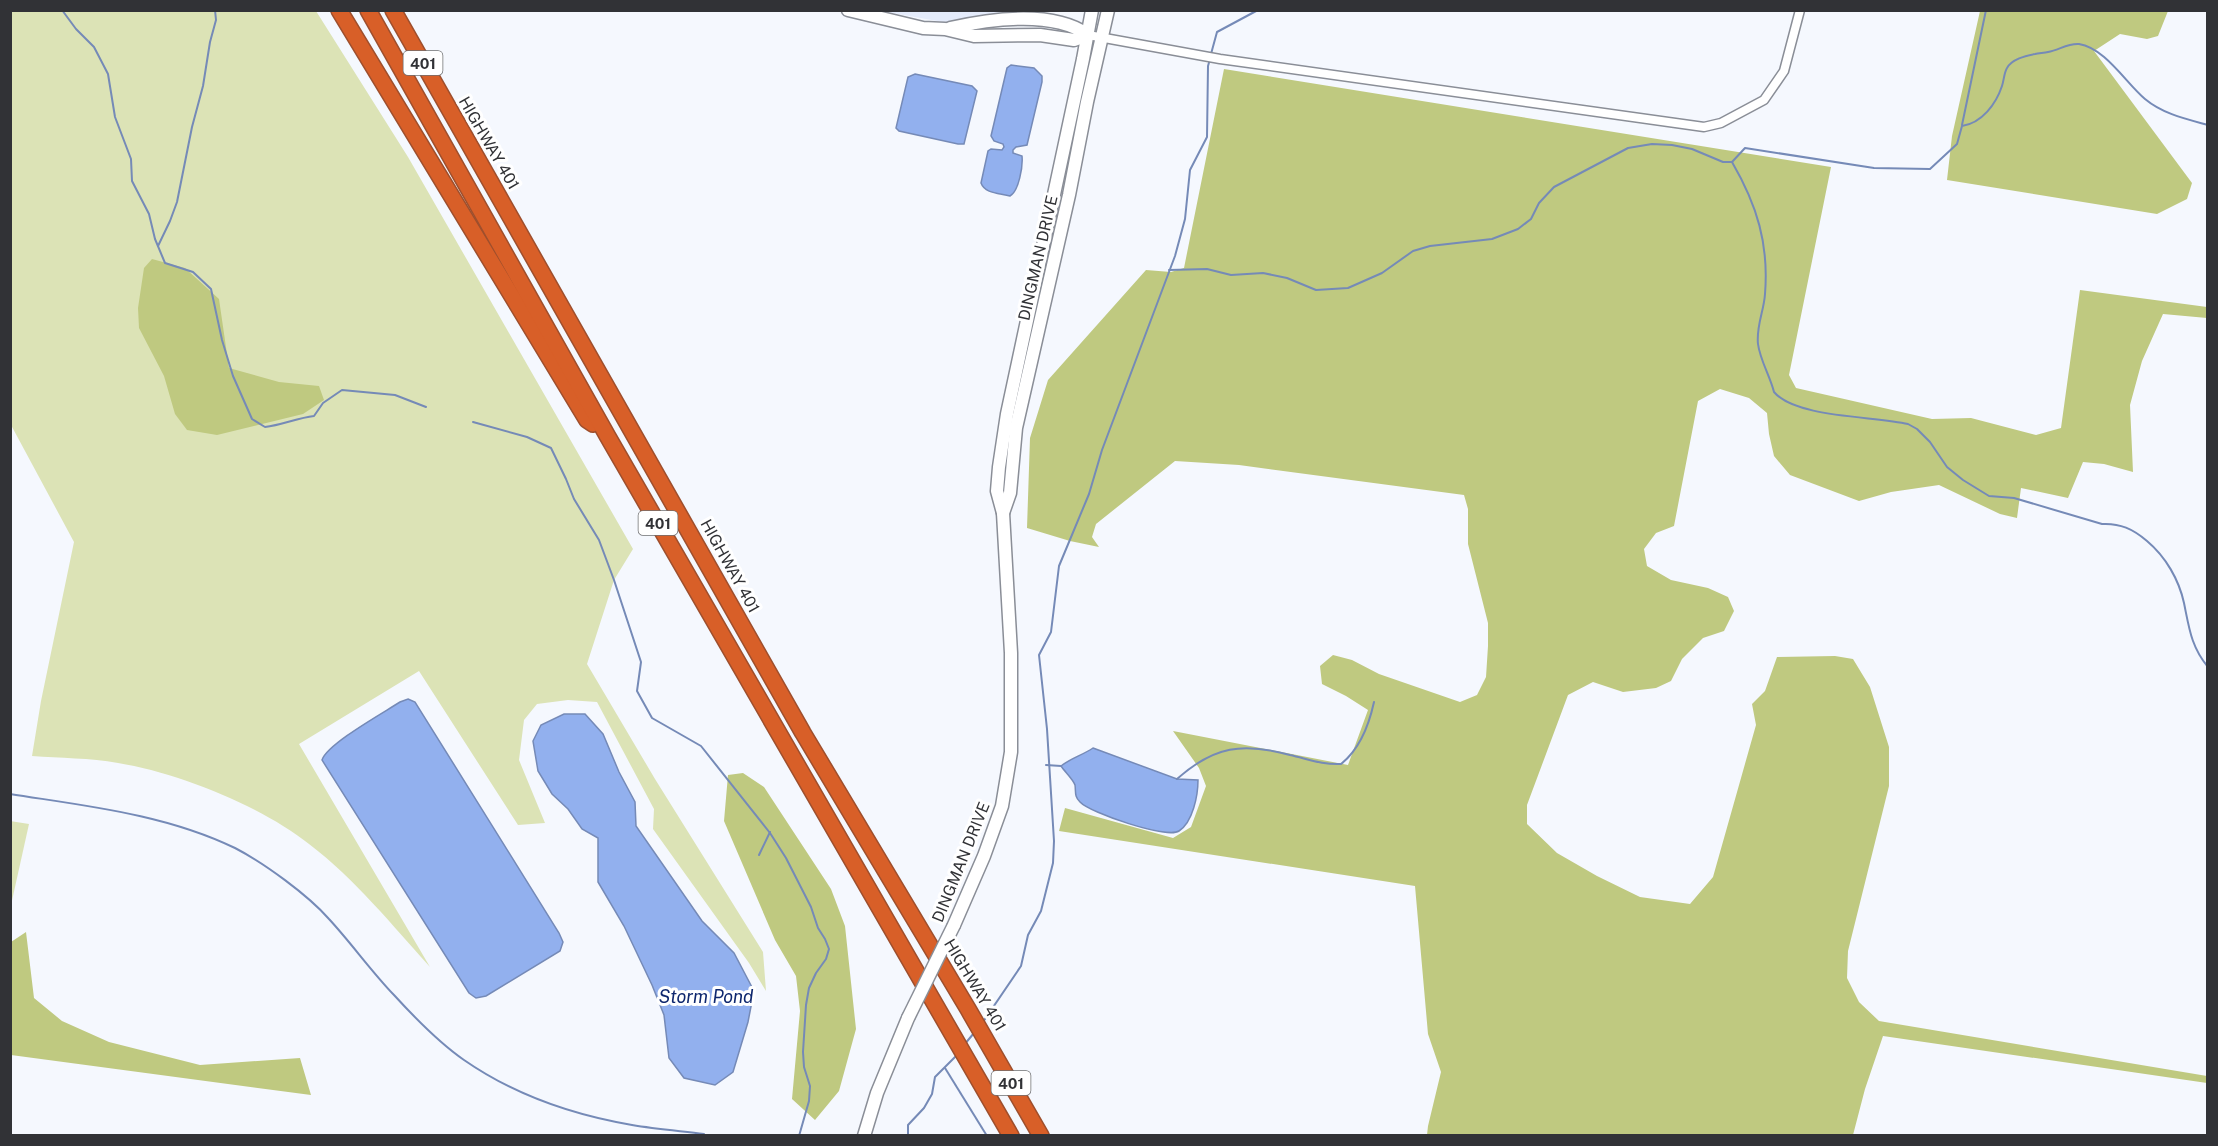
<svg xmlns="http://www.w3.org/2000/svg" width="2218" height="1146" viewBox="0 0 2218 1146" font-family="'Public Sans',sans-serif">
  <rect width="100%" height="100%" fill="#f5f8fe"/>
  <!-- built -->
  <path fill="#e4ebfb" d="M881,11H1031V14L943,22Z"/>
  <!-- green -->
  <g fill="#dce3b6">
    <path d="M10,11H316L408,157L633,549L614,580L587,664L655,779L763,952L766,991L749,963L653,829L654,809L597,702L568,700L537,704L524,720L519,760L545,823L518,825L419,671L299,744L430,967C392,925 355,879 309,844C261,806 179,773 118,763C90,758 60,758 32,756L41,701L74,542L11,425Z"/>
    <path d="M10,821L29,824L11,905H10Z"/>
  </g>
  <!-- forest -->
  <g fill="#bfc980">
    <path d="M1980,11H2168L2158,36L2147,39L2120,34L2094,51L2192,183L2187,199L2157,214L1947,180L1952,136Z"/>
    <path d="M1224,69L1831,167L1789,375L1796,388L1932,419L1971,418L2036,435L2061,428L2080,290L2207,307V318L2163,314L2142,361L2130,405L2133,472L2104,464L2083,462L2068,498L2021,488L2017,518L2000,514L1939,485L1891,492L1859,501L1790,475L1774,456L1769,434L1767,413L1749,398L1720,389L1698,401L1674,526L1656,533L1644,549L1647,566L1671,580L1708,588L1728,597L1734,611L1724,631L1703,638L1682,659L1671,681L1656,688L1623,692L1593,682L1568,695L1527,805V824L1557,853L1597,876L1640,897L1690,904L1713,877L1756,725L1752,704L1765,691L1777,657L1835,656L1853,659L1870,687L1889,747V786L1848,951L1847,978L1859,1002L1879,1021L2207,1076V1083L1883,1036L1865,1089L1853,1135H1427L1428,1126L1441,1072L1428,1034L1415,886L1059,831L1065,808L1173,838L1191,827L1206,786L1199,768L1173,731L1348,765L1368,710L1346,696L1322,684L1320,666L1333,655L1352,660L1379,674L1460,702L1477,695L1486,677L1488,646V623L1468,544V509L1464,495L1239,465L1175,461L1096,524L1092,537L1099,547L1070,541L1027,528L1030,438L1048,380L1146,270L1171,272L1184,268Z"/>
    <path d="M152,259L185,268L219,299L229,368L279,382L319,386L324,400L303,414L217,435L187,430L175,414L164,376L139,328L138,308L144,268Z"/>
    <path d="M743,773L764,787L831,889L845,926L856,1029L839,1091L815,1120L792,1099L800,1011L796,976L775,940L724,821L728,775Z"/>
    <path d="M26,932L34,998L62,1021L109,1042L200,1065L300,1058L311,1095L11,1055V942Z"/>
  </g>
  <!-- water -->
  <g fill="#92b0ee" stroke="#758ab7" stroke-width="1.5">
    <path d="M1011,65L1034,68L1042,76V82L1027,145L1016,147L1013,150V153L1022,156C1023,166 1019,191 1010,196C1000,193 985,194 981,183L988,151L991,149L1002,150L1004,147L1003,144L994,141L991,136L1007,68Z"/>
    <path d="M915,74L972,86L977,91L964,144H958L899,131L896,128L908,77Z"/>
    <path d="M408,699L415,702L559,933L563,942L560,951L486,996L476,998L469,993L322,760C327,744 383,713 400,702Z"/>
    <path d="M564,714H585L603,734L619,772L635,802L636,826L702,921L734,953L754,991L748,1022L733,1072L715,1085L684,1078L669,1058L664,1015L652,985L624,926L598,882V838L582,829L568,809L552,794L538,771L533,741L541,725Z"/>
    <path d="M1093,748L1177,779L1198,780C1198,795 1193,822 1179,831C1167,839 1090,813 1080,802C1074,796 1076,792 1075,785C1073,779 1065,772 1061,766C1071,758 1083,755 1093,748Z"/>
  </g>
  <g fill="none" stroke-linecap="round" stroke-linejoin="round">
    <!-- stream -->
    <g stroke="#758ab7" stroke-width="2">
      <path d="M62,10L76,29L94,47L108,74L115,117L131,159L132,181L149,214L155,239L165,263L193,272L211,289L222,340L233,376L252,419L265,427C282,425 297,418 314,416L323,403L342,390L395,395L426,407"/>
      <path d="M1211,54L1217,32L1258,10"/>
      <path d="M1962,125L1986,10"/>
      <path d="M1732,162C1757,205 1769,244 1765,294C1764,311 1756,326 1758,344C1760,360 1770,376 1774,392C1796,418 1874,416 1908,424L1917,429L1930,442L1947,467L1963,480L1989,496L2014,498L2102,524C2120,523 2133,529 2147,541C2166,557 2179,580 2184,603C2189,627 2191,647 2208,667"/>
      <path d="M158,246L170,221L177,202L192,127L203,86L210,42L216,20L215,10"/>
      <path d="M1169,270L1207,269L1231,275L1263,273L1287,278L1316,290L1348,288L1382,273L1413,251L1430,246L1492,239L1518,229L1531,219L1539,203L1554,187L1628,148L1652,144L1672,145L1692,149L1723,162H1732L1745,148L1874,168L1930,169L1957,144L1962,126C1982,123 1996,104 2002,86C2004,80 2004,73 2007,68C2012,59 2025,56 2035,54C2039,53 2044,53 2048,52C2059,50 2068,43 2079,44C2105,48 2126,83 2145,99C2163,114 2186,119 2208,125"/>
      <path d="M473,422L527,437L551,448L566,479L574,499L599,540L614,580L641,662L637,691L652,718L701,746L770,833L786,858L811,907L818,928L825,939L829,949L826,959L816,973L809,988L806,1005L803,1052L804,1067L810,1086L809,1101L799,1136"/>
      <path d="M1046,765L1061,766"/>
      <path d="M1177,779C1214,746 1243,742 1290,755C1308,759 1323,765 1341,764C1360,749 1369,725 1374,702"/>
      <path d="M10,794C86,806 165,814 235,848C264,863 308,895 329,919C352,944 371,971 394,995C415,1018 438,1042 464,1060C513,1094 573,1115 632,1125C656,1129 680,1131 704,1134"/>
      <path d="M759,855L770,832"/>
      <path d="M983,1022L1021,966L1028,935L1041,911L1053,863L1054,841L1047,729L1039,655L1051,632L1059,566L1089,494L1102,450L1175,256L1185,219L1190,170L1207,137L1208,66L1210,59"/>
      <path d="M964,1045L974,1033"/>
      <path d="M945,1068L987,1136"/>
      <path d="M908,1136V1125L924,1108L932,1094L935,1077L957,1055"/>
    </g>
    <defs>
      <path id="street" d="M1088,35L1220,59L1704,127L1721,123L1764,100L1784,71L1800,10"/>
      <g id="secondary">
        <path d="M848,10L923,28L945,29L974,36L1040,35L1074,40L1088,35"/>
        <path d="M950,28C990,19 1053,10 1088,35"/>
        <path d="M1003,513L1010,493L1016,428L1069,195L1087,102L1108,10"/>
        <path d="M954,925L984,856L1002,806L1011,752V653L1003,513L997,491L999,467L1007,414L1083,59L1092,10"/>
        <path d="M864,1136L877,1093L908,1018"/>
      </g>
      <g id="highway">
        <path d="M339,10L587,420L593,424"/>
        <path d="M368,10L608,437L1011,1136"/>
        <path d="M393,10L803,733L968,1009L1041,1136"/>
      </g>
    </defs>
    <!-- street casing -->
    <use href="#street" stroke="#8a8e97" stroke-width="11"/>
    <!-- secondary casing -->
    <use href="#secondary" stroke="#8a8e97" stroke-width="15"/>
    <!-- highway casing -->
    <use href="#highway" stroke="#9e4f2d" stroke-width="18"/>
    <!-- street -->
    <use href="#street" stroke="#fff" stroke-width="8"/>
    <!-- secondary -->
    <use href="#secondary" stroke="#fff" stroke-width="12"/>
    <!-- highway -->
    <use href="#highway" stroke="#d85f28" stroke-width="15"/>
    <defs>
      <path id="secondary-bridge" d="M908,1018L954,925"/>
    </defs>
    <!-- secondary-bridge casing -->
    <use href="#secondary-bridge" stroke="#8a8e97" stroke-width="15" stroke-linecap="butt"/>
    <!-- secondary-bridge -->
    <use href="#secondary-bridge" stroke="#fff" stroke-width="12"/>
  </g>
  <g text-anchor="middle" dominant-baseline="central" stroke-width="6" stroke-linejoin="round" paint-order="stroke">
    <!-- shield labels -->
    <g fill="#fff" stroke="#6f7072" stroke-width="1.5">
      <rect x="403.5" y="51" width="39" height="24" rx="4.5"/>
      <rect x="638.5" y="511" width="39" height="24" rx="4.5"/>
      <rect x="991.5" y="1071" width="39" height="24" rx="4.5"/>
    </g>
    <g font-size="15" font-weight="bold" fill="#313236">
      <text x="423" y="63">401</text>
      <text x="658" y="523">401</text>
      <text x="1011" y="1083">401</text>
    </g>
    <!-- street labels -->
    <g font-size="16" fill="#313236" stroke="#fff">
      <text transform="translate(489 143) rotate(60)">HIGHWAY 401</text>
      <text transform="translate(1038 258) rotate(-77)">DINGMAN DRIVE</text>
      <text transform="translate(730 566) rotate(61)">HIGHWAY 401</text>
      <text transform="translate(961 862) rotate(-68)">DINGMAN DRIVE</text>
      <text transform="translate(975 985) rotate(59)">HIGHWAY 401</text>
    </g>
    <!-- water labels -->
    <g font-size="18" font-style="italic" fill="#0e276e" stroke="#fff">
      <text x="706" y="996">Storm Pond</text>
    </g>
  </g>
  <!-- border -->
  <rect width="2218" height="1146" fill="none" stroke="#313236" stroke-width="24"/>
</svg>
